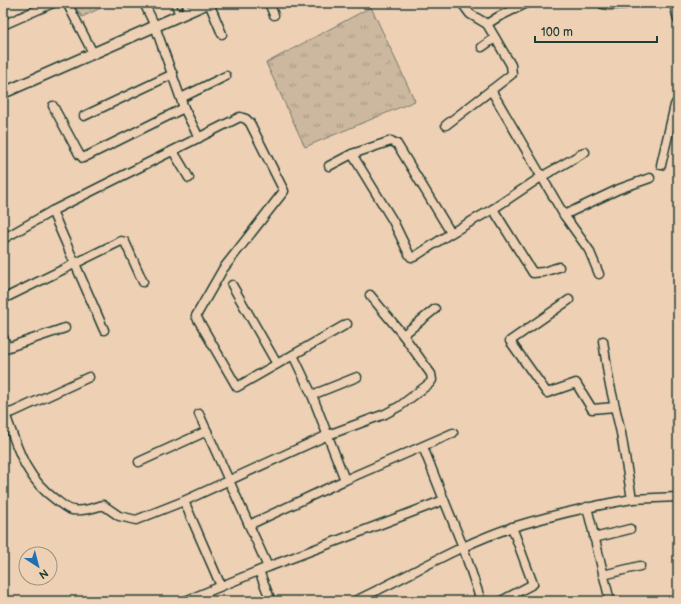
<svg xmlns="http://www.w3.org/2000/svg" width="681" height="604" viewBox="0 0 681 604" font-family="'Balsamiq Sans',sans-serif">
  <defs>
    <pattern id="grass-tufts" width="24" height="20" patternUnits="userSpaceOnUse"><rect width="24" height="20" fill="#ccb89f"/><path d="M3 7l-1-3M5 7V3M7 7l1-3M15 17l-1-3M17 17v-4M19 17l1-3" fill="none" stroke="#a59782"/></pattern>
    <pattern id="park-dots" width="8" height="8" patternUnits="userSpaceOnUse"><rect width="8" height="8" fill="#ccb89f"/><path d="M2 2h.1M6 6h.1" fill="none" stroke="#a59782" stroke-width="1.8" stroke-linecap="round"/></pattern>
  </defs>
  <rect width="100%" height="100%" fill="#eed0b4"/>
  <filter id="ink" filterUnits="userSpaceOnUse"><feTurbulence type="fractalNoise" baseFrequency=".025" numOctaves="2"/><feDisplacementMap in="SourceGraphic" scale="8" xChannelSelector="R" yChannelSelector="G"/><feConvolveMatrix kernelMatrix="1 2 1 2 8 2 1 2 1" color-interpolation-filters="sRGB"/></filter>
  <g filter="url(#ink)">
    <!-- grass -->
    <path fill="url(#grass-tufts)" stroke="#767a6a" d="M371,7L415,101L305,147L266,63Z"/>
    <!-- park -->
    <path fill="url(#park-dots)" stroke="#767a6a" d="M73,3H111L82,17Z"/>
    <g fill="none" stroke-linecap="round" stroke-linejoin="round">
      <defs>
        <g id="service">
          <path d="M173,3L178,15"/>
          <path d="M184,3L188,12"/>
        </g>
        <g id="minor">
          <path d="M67,3L93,53"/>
          <path d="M144,3L155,26L184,108L199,138"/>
          <path d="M209,3L222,34"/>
          <path d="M269,3L274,15"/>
          <path d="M462,3L470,14L487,24"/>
          <path d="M674,3L678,20"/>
          <path d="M3,25L53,3"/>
          <path d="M482,47L495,38"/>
          <path d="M491,90L564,215L589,250L599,274"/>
          <path d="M181,98L226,76"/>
          <path d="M53,106L79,154L83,158L184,108"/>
          <path d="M84,116L173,74"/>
          <path d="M446,125L512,74L511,65L487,24L498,17L527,3"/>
          <path d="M173,151L189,178"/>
          <path d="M352,154L393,221L409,254L411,257H414L451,233L493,209L541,177L585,152"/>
          <path d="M661,165L675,105L678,100"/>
          <path d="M329,166L352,154L391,141L397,144L451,233"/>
          <path d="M493,209L533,273L543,272L559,267"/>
          <path d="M52,211L104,330"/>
          <path d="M564,215L619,189L650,178"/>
          <path d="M3,239L52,211L240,117L246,119L250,123L284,191L223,269L196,316L237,387L347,324"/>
          <path d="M232,285L277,364"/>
          <path d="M3,299L121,241L125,242L143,282"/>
          <path d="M569,300L510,341L547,393L576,383L592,409L615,407"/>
          <path d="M403,335L435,309"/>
          <path d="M3,337L7,347"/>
          <path d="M3,349L65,328"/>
          <path d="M293,355L312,395L345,480"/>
          <path d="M312,395L357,377"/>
          <path d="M3,410L8,413L13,412L89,377"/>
          <path d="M678,410V424"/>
          <path d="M4,411C17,446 24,477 56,500C60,503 65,507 69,509C78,513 94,508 103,505L119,516L136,520L184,501L328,435L385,414L400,406L430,383L432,380L431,374L403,335L370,295"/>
          <path d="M199,414L268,567"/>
          <path d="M423,447L444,500"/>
          <path d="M139,462L207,431"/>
          <path d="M632,499L678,497"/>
          <path d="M184,501L221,586"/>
          <path d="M587,507L610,601"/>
          <path d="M249,525L345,480L453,433"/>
          <path d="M594,538L630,529"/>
          <path d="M259,571L271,601"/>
          <path d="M603,575L640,566"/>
          <path d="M185,601L268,567L444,500L463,547L481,601"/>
          <path d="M355,601C407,577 458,545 513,527C552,515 592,506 632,499L621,433L609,381L603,341"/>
          <path d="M501,601L533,584L512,527"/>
        </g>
        <g id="tertiary">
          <path d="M603,3L610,4L626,3"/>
          <path d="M3,93L208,3"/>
        </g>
      </defs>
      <!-- service casing -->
      <use href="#service" stroke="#1f3d34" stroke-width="7"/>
      <!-- minor casing -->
      <use href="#minor" stroke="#1f3d34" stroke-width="11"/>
      <!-- tertiary casing -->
      <use href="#tertiary" stroke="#1f3d34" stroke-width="13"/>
      <!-- service -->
      <use href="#service" stroke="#eed0b4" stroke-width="4"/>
      <!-- minor -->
      <use href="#minor" stroke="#eed0b4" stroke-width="8"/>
      <!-- tertiary -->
      <use href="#tertiary" stroke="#eed0b4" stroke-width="10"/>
    </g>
  </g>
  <!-- margin -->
  <rect width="681" height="604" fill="none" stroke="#eed0b4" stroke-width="16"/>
  <rect x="8" y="8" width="665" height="588" fill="none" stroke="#1f3d34" stroke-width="1.5" filter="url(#ink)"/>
  <!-- north arrow -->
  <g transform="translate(38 566) rotate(144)"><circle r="19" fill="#eed0b4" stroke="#9b9581"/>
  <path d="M0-3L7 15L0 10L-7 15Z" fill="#1f6fb2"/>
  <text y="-6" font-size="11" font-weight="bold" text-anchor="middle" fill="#1f3d34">N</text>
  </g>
  <!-- scale -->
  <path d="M535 36v6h122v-6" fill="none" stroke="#1f3d34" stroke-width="2"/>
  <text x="541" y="36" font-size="12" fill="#1f3d34" stroke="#eed0b4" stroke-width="3" paint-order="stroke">100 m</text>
</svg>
